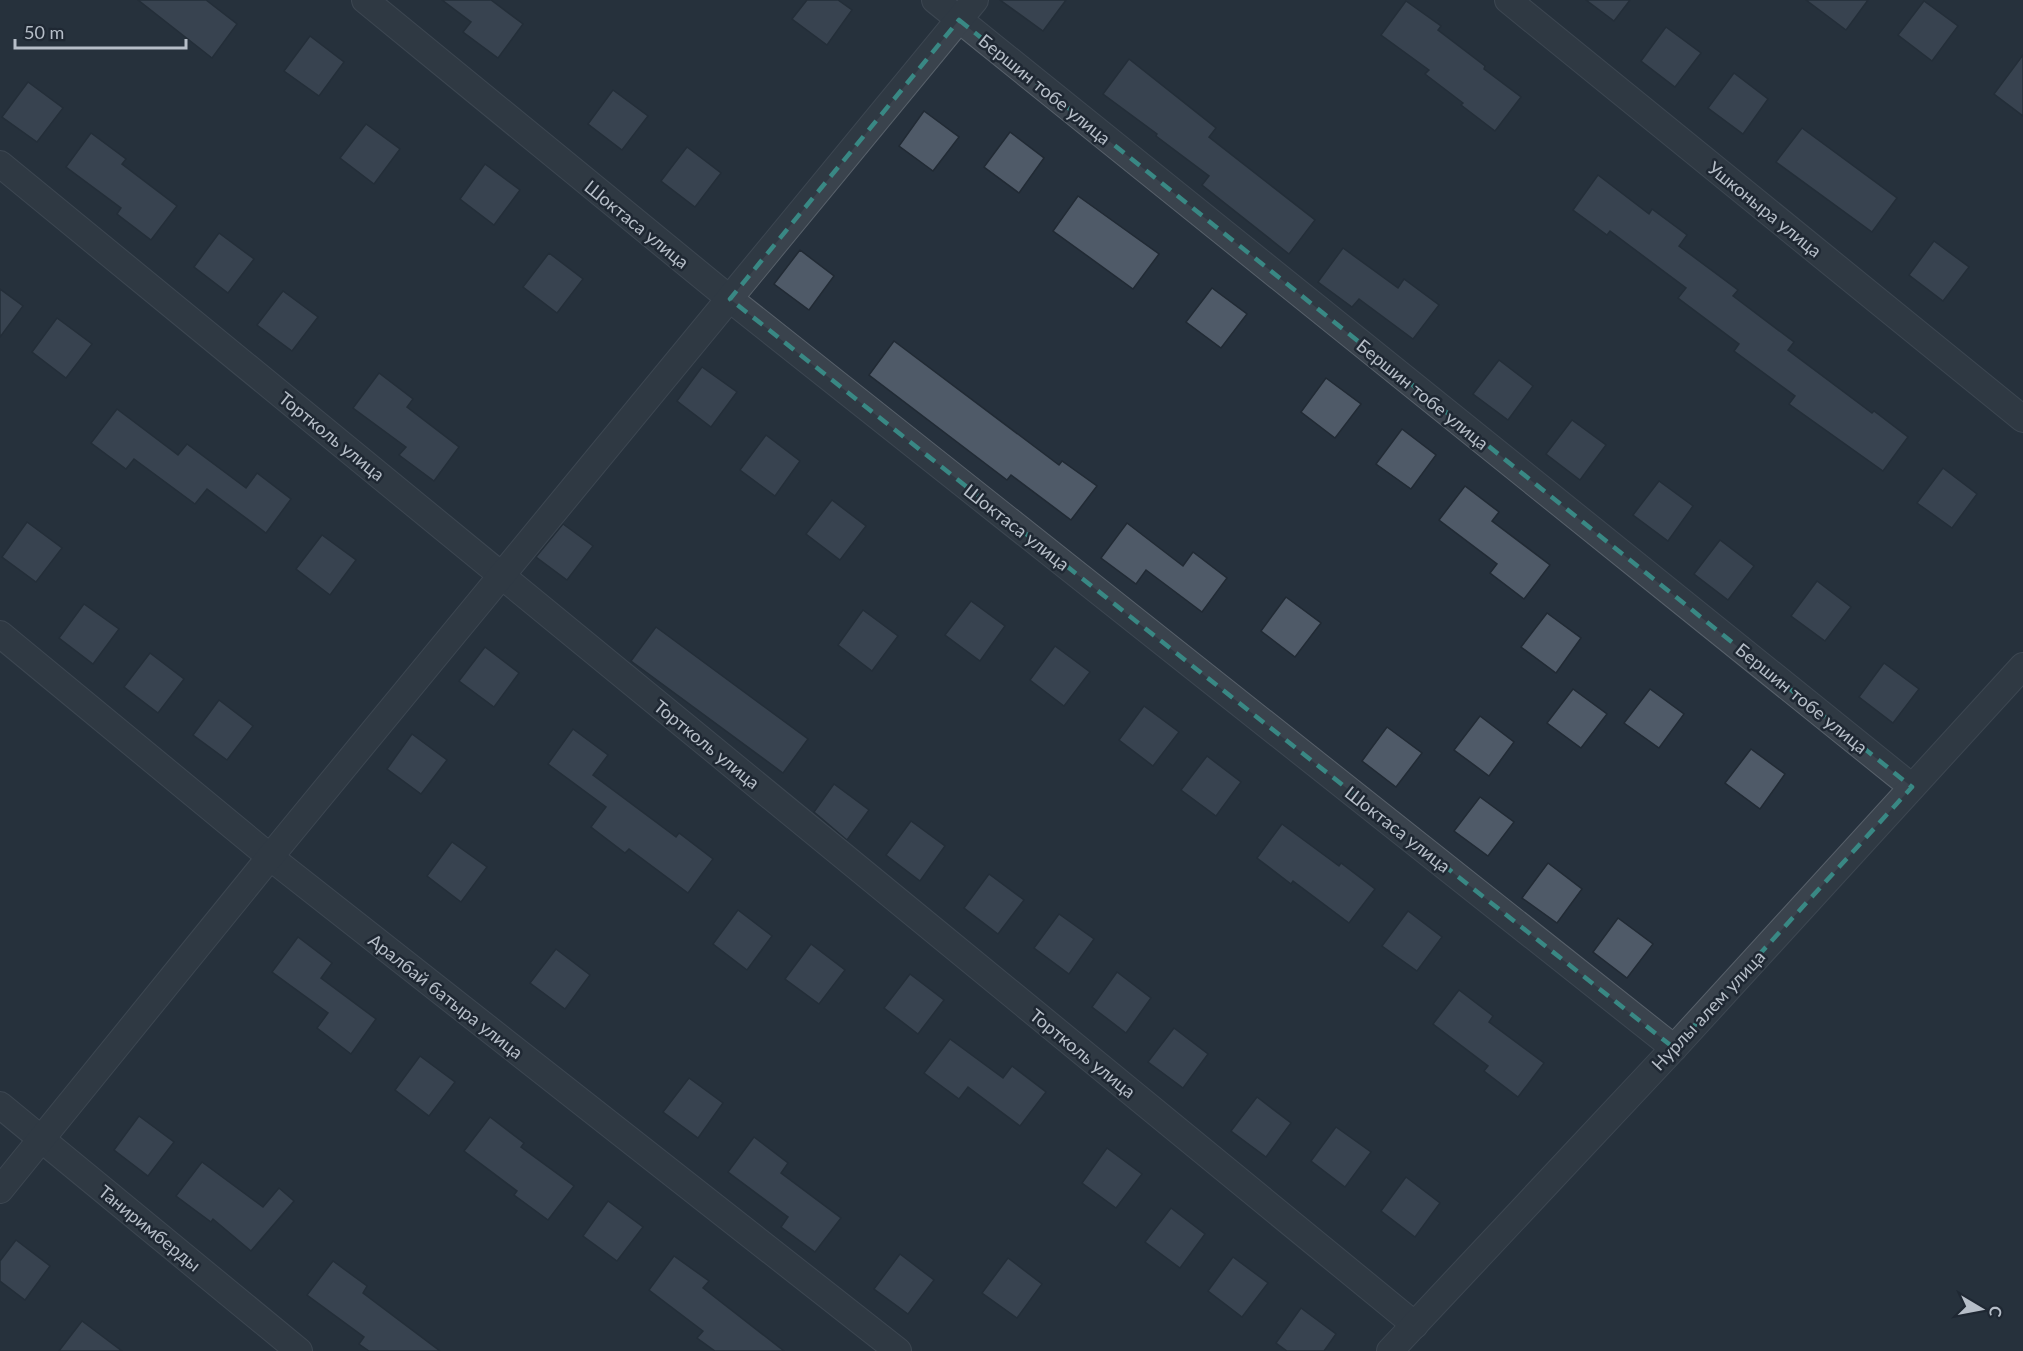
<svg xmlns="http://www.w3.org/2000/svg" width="2023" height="1351" viewBox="0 0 2023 1351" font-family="Lato,sans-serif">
  <rect width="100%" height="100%" fill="#26313d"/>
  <!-- building -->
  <g fill="#4f5a68" stroke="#212a34" stroke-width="1.5">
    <path d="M138,0H206L237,24L212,58Z"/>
    <path d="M442,0H491L523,24L498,58L463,32L471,22Z"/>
    <path d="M807,0H838L852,10L827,45L792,19Z"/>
    <path d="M1000,0H1066L1043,31Z"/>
    <path d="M1586,0H1630L1614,21Z"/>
    <path d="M1806,0H1868L1846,30Z"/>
    <path d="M1406,1L1441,26L1438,30L1485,66L1484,69L1521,97L1495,131L1461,105L1463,103L1425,74L1429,70L1381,35Z"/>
    <path d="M1924,1L1958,26L1932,61L1898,35Z"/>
    <path d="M1666,27L1701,53L1675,87L1641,61Z"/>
    <path d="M310,36L344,62L319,96L284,71Z"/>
    <path d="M2023,55V116L1994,94Z"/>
    <path d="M1129,59L1216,128L1209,137L1315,220L1289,254L1202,185L1209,176L1156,136L1157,134L1103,94Z"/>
    <path d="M1734,73L1768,99L1743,134L1708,108Z"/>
    <path d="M28,82L63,108L37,142L2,117Z"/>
    <path d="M613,90L648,116L622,150L588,124Z"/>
    <path d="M924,111L959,137L933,171L899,146Z"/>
    <path d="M366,124L400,149L374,184L340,158Z"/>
    <path d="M1802,128L1897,198L1872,232L1776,162Z"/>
    <path d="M1010,132L1044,158L1019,193L984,167Z"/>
    <path d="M91,133L126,159L122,164L177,206L151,240L117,214L121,208L66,167Z"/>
    <path d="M687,147L721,173L695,207L661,181Z"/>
    <path d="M485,164L520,190L494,225L460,199Z"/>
    <path d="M1598,175L1649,214L1652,209L1687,235L1679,246L1738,290L1733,296L1794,342L1788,350L1872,413L1874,411L1908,437L1883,471L1789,404L1795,396L1734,351L1739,344L1678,298L1686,288L1610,231L1607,235L1573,210Z"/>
    <path d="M1078,196L1159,254L1133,289L1053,231Z"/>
    <path d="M219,233L254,259L228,293L194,267Z"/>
    <path d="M1934,241L1969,267L1943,301L1909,275Z"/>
    <path d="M1343,248L1398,288L1404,279L1439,305L1413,339L1359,299L1352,307L1318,282Z"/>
    <path d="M800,250L834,276L809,310L774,284Z"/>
    <path d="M549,253L583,279L557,313L523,287Z"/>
    <path d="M1212,288L1247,314L1221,348L1186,322Z"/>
    <path d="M0,289L23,306L0,337Z"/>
    <path d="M283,291L318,317L292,351L257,325Z"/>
    <path d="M57,318L92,344L66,378L32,352Z"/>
    <path d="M894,341L1059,465L1062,461L1097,486L1071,520L1011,475L1007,480L869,375Z"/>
    <path d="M1499,360L1533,386L1508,420L1473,394Z"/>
    <path d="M702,367L737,392L711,427L677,401Z"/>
    <path d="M379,373L413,399L407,407L459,447L434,481L399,455L406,447L353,408Z"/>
    <path d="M1326,378L1361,404L1335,438L1301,412Z"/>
    <path d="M117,409L178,455L187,444L246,488L257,473L291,499L266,533L207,489L195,504L134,459L126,469L91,443Z"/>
    <path d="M1572,420L1606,445L1580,480L1546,454Z"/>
    <path d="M1402,429L1436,455L1411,489L1376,464Z"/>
    <path d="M766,435L800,461L775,496L740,470Z"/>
    <path d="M1943,468L1977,494L1952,528L1917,503Z"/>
    <path d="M1659,481L1693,506L1668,541L1633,515Z"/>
    <path d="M1465,486L1499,512L1492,521L1550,565L1524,599L1490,573L1497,564L1439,520Z"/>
    <path d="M832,500L866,526L840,560L806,534Z"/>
    <path d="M27,522L62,548L36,582L2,557Z"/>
    <path d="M1127,523L1183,566L1193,552L1227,578L1202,612L1146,570L1136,584L1101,558Z"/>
    <path d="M563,524L593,546L567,580L536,557Z"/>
    <path d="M322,535L356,560L330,595L296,569Z"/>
    <path d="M1720,540L1754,566L1728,600L1694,574Z"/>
    <path d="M1817,581L1851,607L1825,641L1791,616Z"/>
    <path d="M1286,597L1321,623L1295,657L1261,631Z"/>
    <path d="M971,601L1005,626L980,661L945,635Z"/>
    <path d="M84,604L119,629L93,664L59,638Z"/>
    <path d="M863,610L898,636L872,671L838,645Z"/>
    <path d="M1547,613L1581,638L1556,673L1521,647Z"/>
    <path d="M656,627L808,739L783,773L631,661Z"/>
    <path d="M1055,646L1090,672L1064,706L1030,680Z"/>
    <path d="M485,647L519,673L494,707L459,681Z"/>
    <path d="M150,653L184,679L158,713L124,687Z"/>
    <path d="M1884,663L1919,689L1893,723L1859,697Z"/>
    <path d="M1573,689L1607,714L1581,748L1547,723Z"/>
    <path d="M1650,689L1684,714L1659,748L1624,723Z"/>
    <path d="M219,700L253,726L227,760L193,735Z"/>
    <path d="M1144,706L1179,732L1153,766L1119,740Z"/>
    <path d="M1480,716L1514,742L1489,776L1454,750Z"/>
    <path d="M1387,727L1422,753L1396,787L1362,761Z"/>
    <path d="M573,729L608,755L593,775L676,837L679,833L713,859L688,893L629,849L625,853L591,827L606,807L548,764Z"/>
    <path d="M412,734L447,760L421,794L387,769Z"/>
    <path d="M1751,749L1785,774L1760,809L1725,783Z"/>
    <path d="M1207,756L1241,782L1216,816L1181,790Z"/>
    <path d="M834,784L869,810L847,840L814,812Z"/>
    <path d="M1480,797L1514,822L1488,856L1454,831Z"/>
    <path d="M911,821L945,846L920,881L886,855Z"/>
    <path d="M1282,824L1339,866L1341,863L1375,889L1349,923L1293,881L1291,884L1257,858Z"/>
    <path d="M452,842L487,867L461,902L427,876Z"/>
    <path d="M1548,863L1582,889L1557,923L1522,898Z"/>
    <path d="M989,874L1024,900L998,934L964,908Z"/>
    <path d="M738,910L772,936L747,970L713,944Z"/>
    <path d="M1408,911L1442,937L1417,971L1382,946Z"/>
    <path d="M1059,914L1094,939L1069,974L1034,948Z"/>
    <path d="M1618,918L1653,944L1627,978L1593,952Z"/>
    <path d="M298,937L332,963L321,978L376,1019L351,1054L317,1028L328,1013L272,972Z"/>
    <path d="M811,944L845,970L819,1004L785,979Z"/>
    <path d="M556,949L590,975L565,1009L530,983Z"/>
    <path d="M1117,972L1151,998L1126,1033L1092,1007Z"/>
    <path d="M910,974L944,1000L918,1034L884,1008Z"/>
    <path d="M1459,990L1493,1016L1489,1022L1544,1063L1518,1097L1484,1071L1488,1066L1433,1024Z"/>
    <path d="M1174,1028L1208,1054L1183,1088L1148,1062Z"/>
    <path d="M950,1039L1003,1078L1012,1066L1046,1092L1020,1126L968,1087L959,1099L924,1073Z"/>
    <path d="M420,1056L455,1082L429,1116L395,1090Z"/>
    <path d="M689,1078L723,1103L698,1138L663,1112Z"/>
    <path d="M1257,1097L1291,1123L1266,1157L1231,1131Z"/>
    <path d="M139,1116L174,1142L148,1176L114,1150Z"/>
    <path d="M490,1117L524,1143L521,1147L574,1186L548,1220L514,1195L517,1191L464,1151Z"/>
    <path d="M1336,1127L1371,1152L1345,1187L1311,1161Z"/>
    <path d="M754,1137L788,1163L781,1173L841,1218L815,1252L781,1227L788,1217L728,1172Z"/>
    <path d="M1107,1148L1142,1174L1116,1208L1082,1183Z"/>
    <path d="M202,1162L263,1207L279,1188L294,1201L251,1251L213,1219L211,1222L176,1196Z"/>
    <path d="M1406,1177L1440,1203L1415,1237L1381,1211Z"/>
    <path d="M608,1201L643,1227L617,1261L583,1236Z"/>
    <path d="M1171,1208L1205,1234L1180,1268L1145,1242Z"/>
    <path d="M16,1240L50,1266L25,1300L0,1281V1261Z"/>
    <path d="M900,1254L934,1280L908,1314L874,1289Z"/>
    <path d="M674,1256L709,1281L703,1288L784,1351H715L697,1338L703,1331L649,1290Z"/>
    <path d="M1233,1257L1268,1283L1242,1317L1208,1291Z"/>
    <path d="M1008,1258L1042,1284L1017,1318L982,1293Z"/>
    <path d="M333,1261L367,1286L363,1293L440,1351H369L359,1344L364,1337L307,1295Z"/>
    <path d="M1301,1308L1336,1334L1324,1351H1287L1276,1343Z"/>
    <path d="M82,1321L122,1351H59Z"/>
  </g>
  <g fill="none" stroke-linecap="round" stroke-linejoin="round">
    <defs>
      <g id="minor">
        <path d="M365,0L730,299L1674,1048"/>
        <path d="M935,0L1912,787"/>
        <path d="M1508,0L2023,419"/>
        <path d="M0,164L1415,1325"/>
        <path d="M0,634L270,857L898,1351"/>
        <path d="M0,1105L299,1351"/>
        <path d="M0,1190L270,857L975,0"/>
        <path d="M1390,1351L1674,1048L2023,666"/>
      </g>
    </defs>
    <!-- minor casing -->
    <use href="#minor" stroke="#58616b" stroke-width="28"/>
    <!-- minor -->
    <use href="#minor" stroke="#3a434d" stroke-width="26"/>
  </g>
  <!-- marked area -->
  <path d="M0 0H2023V1351H0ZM959,20L1912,787L1674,1048L730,299Z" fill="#26313d" fill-opacity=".55" fill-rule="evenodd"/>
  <path fill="none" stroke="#398884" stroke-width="4.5" stroke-dasharray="12 8" stroke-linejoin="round" d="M959,20L1912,787L1674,1048L730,299Z"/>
  <g text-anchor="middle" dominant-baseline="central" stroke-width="5" stroke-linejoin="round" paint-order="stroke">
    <!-- street labels -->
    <g font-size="18" fill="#b6bec8" stroke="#1f2833">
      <text transform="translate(1045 89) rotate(39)">Бершин тобе улица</text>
      <text transform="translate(1765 209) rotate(39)">Ушконыра улица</text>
      <text transform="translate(637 224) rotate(39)">Шоктаса улица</text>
      <text transform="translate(1423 394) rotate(39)">Бершин тобе улица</text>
      <text transform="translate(332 436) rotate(39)">Тортколь улица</text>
      <text transform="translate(1017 527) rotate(38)">Шоктаса улица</text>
      <text transform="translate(1802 698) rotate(39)">Бершин тобе улица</text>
      <text transform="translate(707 744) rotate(39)">Тортколь улица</text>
      <text transform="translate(1398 829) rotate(38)">Шоктаса улица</text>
      <text transform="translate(446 996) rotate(38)">Аралбай батыра улица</text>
      <text transform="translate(1708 1010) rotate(-47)">Нурлы алем улица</text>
      <text transform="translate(1083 1053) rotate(39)">Тортколь улица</text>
      <text transform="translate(150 1228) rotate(39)">Таниримберды</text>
    </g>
  </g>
  <!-- north arrow -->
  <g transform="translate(1981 1309) rotate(100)" stroke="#1f2833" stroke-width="4.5" paint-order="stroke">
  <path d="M0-4.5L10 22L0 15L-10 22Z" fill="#b6bec8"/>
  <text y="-9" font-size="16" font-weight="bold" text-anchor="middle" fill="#b6bec8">С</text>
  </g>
  <!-- scale -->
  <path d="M15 39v9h171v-9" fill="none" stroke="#b6bec8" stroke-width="3"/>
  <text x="24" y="39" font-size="18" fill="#b6bec8" stroke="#1f2833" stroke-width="4.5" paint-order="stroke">50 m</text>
</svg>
